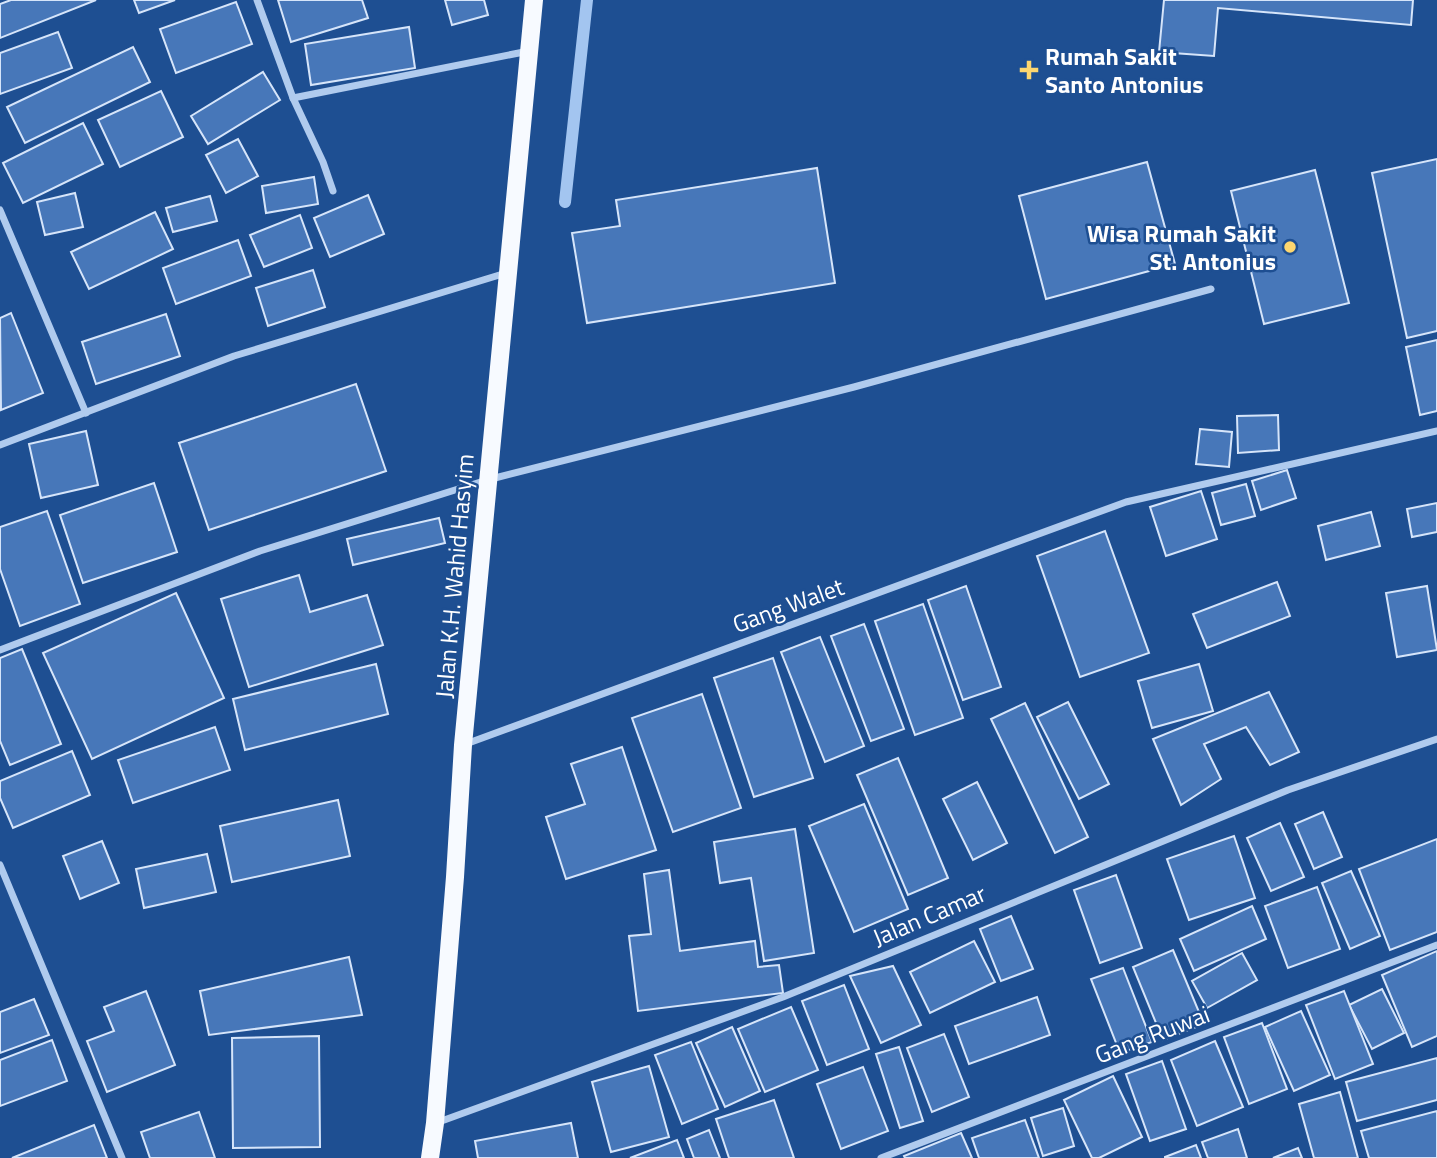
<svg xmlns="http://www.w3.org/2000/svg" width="1437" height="1158" viewBox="0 0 1437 1158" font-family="'Titillium Web',sans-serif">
  <rect width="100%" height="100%" fill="#1e4f92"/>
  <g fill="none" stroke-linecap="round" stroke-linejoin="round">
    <!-- stream -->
    <path stroke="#a3c5f0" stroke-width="12" d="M565,202L587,0"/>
  </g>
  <!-- building -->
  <g fill="#4777b9" stroke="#d6e5fa" stroke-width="2">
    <path d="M11,0H96L0,38V4Z"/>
    <path d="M134,0H175L139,13Z"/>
    <path d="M278,0H362L368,18L291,42Z"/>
    <path d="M445,0H484L488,15L452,25Z"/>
    <path d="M1164,0H1413L1411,25L1218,8L1214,56L1159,52Z"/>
    <path d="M236,2L252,44L176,73L160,29Z"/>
    <path d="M409,27L415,68L311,85L305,44Z"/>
    <path d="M58,32L72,68L0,94V53Z"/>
    <path d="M133,47L150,82L25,143L7,107Z"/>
    <path d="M263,72L280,100L208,144L191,116Z"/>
    <path d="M161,91L183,137L120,167L98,120Z"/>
    <path d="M83,123L103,164L23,203L3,163Z"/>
    <path d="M238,139L258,176L226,193L206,155Z"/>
    <path d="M1437,159V331L1407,338L1372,173Z"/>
    <path d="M1147,162L1175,264L1046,299L1019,196Z"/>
    <path d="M817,168L835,283L587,323L572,233L620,226L616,200Z"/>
    <path d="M1315,170L1349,303L1264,324L1231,191Z"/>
    <path d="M314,177L318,204L266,213L262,186Z"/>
    <path d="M75,193L83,227L45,235L37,202Z"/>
    <path d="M368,195L384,234L330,257L314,218Z"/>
    <path d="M210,196L217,221L173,232L166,208Z"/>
    <path d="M155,212L173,249L89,289L71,252Z"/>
    <path d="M300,215L312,248L264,267L250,235Z"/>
    <path d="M238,240L251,276L176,304L163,268Z"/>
    <path d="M313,270L325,307L268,326L256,288Z"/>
    <path d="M11,313L43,393L1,410L0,318Z"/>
    <path d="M166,314L180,356L96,384L82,342Z"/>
    <path d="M1437,340V411L1420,415L1406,347Z"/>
    <path d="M356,384L386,471L209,530L179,443Z"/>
    <path d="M1278,415L1279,450L1238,453L1237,416Z"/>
    <path d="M1200,429L1232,432L1229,467L1196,464Z"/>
    <path d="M86,431L98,485L41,498L29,444Z"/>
    <path d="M1287,470L1296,498L1261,510L1252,481Z"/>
    <path d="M154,483L177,552L83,583L60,515Z"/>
    <path d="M1246,484L1255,516L1221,525L1212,493Z"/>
    <path d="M1201,491L1217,539L1166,556L1150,507Z"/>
    <path d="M1437,503V532L1412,537L1407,509Z"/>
    <path d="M47,511L80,604L20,626L0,569V527Z"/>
    <path d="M1371,512L1380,546L1326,560L1318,526Z"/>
    <path d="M439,518L445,543L353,565L347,539Z"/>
    <path d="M1105,531L1149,653L1080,677L1037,556Z"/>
    <path d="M299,575L310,612L367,595L383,645L249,687L221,599Z"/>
    <path d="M1277,582L1290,616L1207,648L1193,614Z"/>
    <path d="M966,586L1001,687L963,700L928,600Z"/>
    <path d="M1427,586L1437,650L1397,657L1386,593Z"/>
    <path d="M176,593L224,698L92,759L43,653Z"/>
    <path d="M923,604L963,718L915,735L875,621Z"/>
    <path d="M864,624L904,729L871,741L831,636Z"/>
    <path d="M820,637L864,746L825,762L781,652Z"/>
    <path d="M22,649L61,744L10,765L0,741V658Z"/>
    <path d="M773,658L813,778L754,797L714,678Z"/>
    <path d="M376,664L388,714L245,750L233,699Z"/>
    <path d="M1199,664L1213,711L1152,728L1138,681Z"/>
    <path d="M1269,692L1299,752L1270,765L1246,727L1204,744L1221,779L1181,805L1153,739Z"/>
    <path d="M702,694L741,808L673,832L632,718Z"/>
    <path d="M1068,702L1109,784L1079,799L1037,717Z"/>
    <path d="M1025,703L1088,837L1055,853L991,719Z"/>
    <path d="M215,727L230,770L133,803L118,760Z"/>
    <path d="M622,747L656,850L566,879L546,817L585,804L571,764Z"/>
    <path d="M72,751L90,795L13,828L0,798V781Z"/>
    <path d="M898,758L948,878L908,895L857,775Z"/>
    <path d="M977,782L1007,843L973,860L943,799Z"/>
    <path d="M338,800L350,856L232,882L220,826Z"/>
    <path d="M864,804L908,909L854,932L809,826Z"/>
    <path d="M1323,812L1342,857L1314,869L1295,824Z"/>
    <path d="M1280,823L1304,877L1271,891L1247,838Z"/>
    <path d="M795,829L814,953L764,961L751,878L720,883L714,842Z"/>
    <path d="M1234,836L1255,898L1189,920L1167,859Z"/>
    <path d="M1437,839V932L1390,950L1359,869Z"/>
    <path d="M102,841L119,883L80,899L63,856Z"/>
    <path d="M207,854L216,892L144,908L136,869Z"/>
    <path d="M669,870L680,951L755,941L758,967L779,965L783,993L638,1011L629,936L651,934L644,874Z"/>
    <path d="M1351,871L1380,936L1350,949L1322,883Z"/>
    <path d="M1116,875L1142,948L1100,963L1074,890Z"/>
    <path d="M1317,887L1340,949L1288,968L1265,906Z"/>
    <path d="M1252,906L1266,939L1194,971L1180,939Z"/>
    <path d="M1011,916L1033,969L1001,981L980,929Z"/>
    <path d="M974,941L995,982L930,1013L910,972Z"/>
    <path d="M1173,950L1204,1024L1163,1040L1133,967Z"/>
    <path d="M1437,951V1036L1412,1047L1382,975Z"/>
    <path d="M1242,953L1257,980L1207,1008L1192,981Z"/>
    <path d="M349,957L362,1015L209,1035L200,991Z"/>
    <path d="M893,966L921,1025L881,1043L850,976Z"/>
    <path d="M1123,968L1152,1042L1120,1053L1091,979Z"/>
    <path d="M844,985L869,1049L827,1065L802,1001Z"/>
    <path d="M1382,989L1404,1033L1372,1049L1349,1005Z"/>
    <path d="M146,991L175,1065L107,1092L87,1041L114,1031L104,1007Z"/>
    <path d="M1344,991L1373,1064L1335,1079L1306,1005Z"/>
    <path d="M1037,997L1050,1035L969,1064L955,1026Z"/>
    <path d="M34,999L49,1035L0,1053V1012Z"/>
    <path d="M791,1007L818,1070L765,1092L738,1029Z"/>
    <path d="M1301,1011L1330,1075L1294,1091L1265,1027Z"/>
    <path d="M1262,1023L1287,1089L1249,1104L1224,1037Z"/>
    <path d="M732,1027L760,1091L725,1107L696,1043Z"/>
    <path d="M944,1034L969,1097L932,1112L907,1048Z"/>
    <path d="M319,1036L320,1147L233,1148L232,1038Z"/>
    <path d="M52,1040L67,1081L0,1106V1060Z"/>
    <path d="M1215,1041L1243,1107L1197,1126L1171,1060Z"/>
    <path d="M691,1042L718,1109L682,1124L655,1055Z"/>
    <path d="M899,1047L923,1121L900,1128L876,1054Z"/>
    <path d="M1437,1058V1100L1357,1121L1346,1082Z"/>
    <path d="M1162,1061L1186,1129L1150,1141L1126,1074Z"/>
    <path d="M649,1066L669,1137L611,1152L592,1082Z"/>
    <path d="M863,1067L888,1131L841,1149L817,1084Z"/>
    <path d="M1113,1076L1142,1137L1099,1158H1092L1064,1100Z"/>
    <path d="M1340,1092L1358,1158H1314L1299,1104Z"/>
    <path d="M774,1100L794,1158H729L716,1119Z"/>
    <path d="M1063,1108L1074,1146L1043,1156L1031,1118Z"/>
    <path d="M1437,1111V1158H1369L1361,1131Z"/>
    <path d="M199,1112L215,1158H150L141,1132Z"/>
    <path d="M1025,1120L1039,1158H979L972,1138Z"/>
    <path d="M571,1123L578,1158H478L475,1141Z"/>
    <path d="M94,1125L107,1158H12Z"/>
    <path d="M1238,1129L1247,1158H1208L1202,1142Z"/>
    <path d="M709,1130L720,1158H694L687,1139Z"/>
    <path d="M961,1133L972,1158H905L904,1156Z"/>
    <path d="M677,1140L684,1158H630Z"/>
    <path d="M1196,1145L1201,1158H1165V1157Z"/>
    <path d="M1298,1148L1302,1158H1273Z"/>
  </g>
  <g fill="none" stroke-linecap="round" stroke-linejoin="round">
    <!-- street -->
    <g stroke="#b0cbee" stroke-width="7">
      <path d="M257,0L293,98L323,162L333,191"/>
      <path d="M293,98L529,51"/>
      <path d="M0,210L86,413"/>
      <path d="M0,445L234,356L506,273"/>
      <path d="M0,650L260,551L487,480L854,387L1211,289"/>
      <path d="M463,745L1126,502L1437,431"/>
      <path d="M0,865L122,1158"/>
      <path d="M436,1123L783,997L1288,790L1437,739"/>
      <path d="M881,1158L1437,945"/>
    </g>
    <!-- primary -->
    <path stroke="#f7faff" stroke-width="18" d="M430,1158L435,1123L455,877L463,745L534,0"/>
  </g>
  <!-- markers -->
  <g fill="#fdd66f" stroke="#1e4f92" stroke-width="2.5">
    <path d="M1025.5 59.5h7v7h7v7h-7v7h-7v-7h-7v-7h7z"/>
    <circle cx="1290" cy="247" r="7"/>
  </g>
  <g text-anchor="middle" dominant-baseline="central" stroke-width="5" stroke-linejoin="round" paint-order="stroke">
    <!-- poi labels -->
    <g font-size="24" font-weight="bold" fill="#fff" stroke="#1e4f92" text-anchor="start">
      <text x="1045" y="56">Rumah Sakit<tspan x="1045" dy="28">Santo Antonius</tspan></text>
      <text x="1276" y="233" text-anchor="end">Wisa Rumah Sakit<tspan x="1276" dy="28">St. Antonius</tspan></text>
    </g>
    <!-- street labels -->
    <g font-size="24" fill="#fff" stroke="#1e4f92">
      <text transform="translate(454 576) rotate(-85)">Jalan K.H. Wahid Hasyim</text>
      <text transform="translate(788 605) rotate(-20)">Gang Walet</text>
      <text transform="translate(929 915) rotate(-23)">Jalan Camar</text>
      <text transform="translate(1152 1034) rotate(-21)">Gang Ruwai</text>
    </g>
  </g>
</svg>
